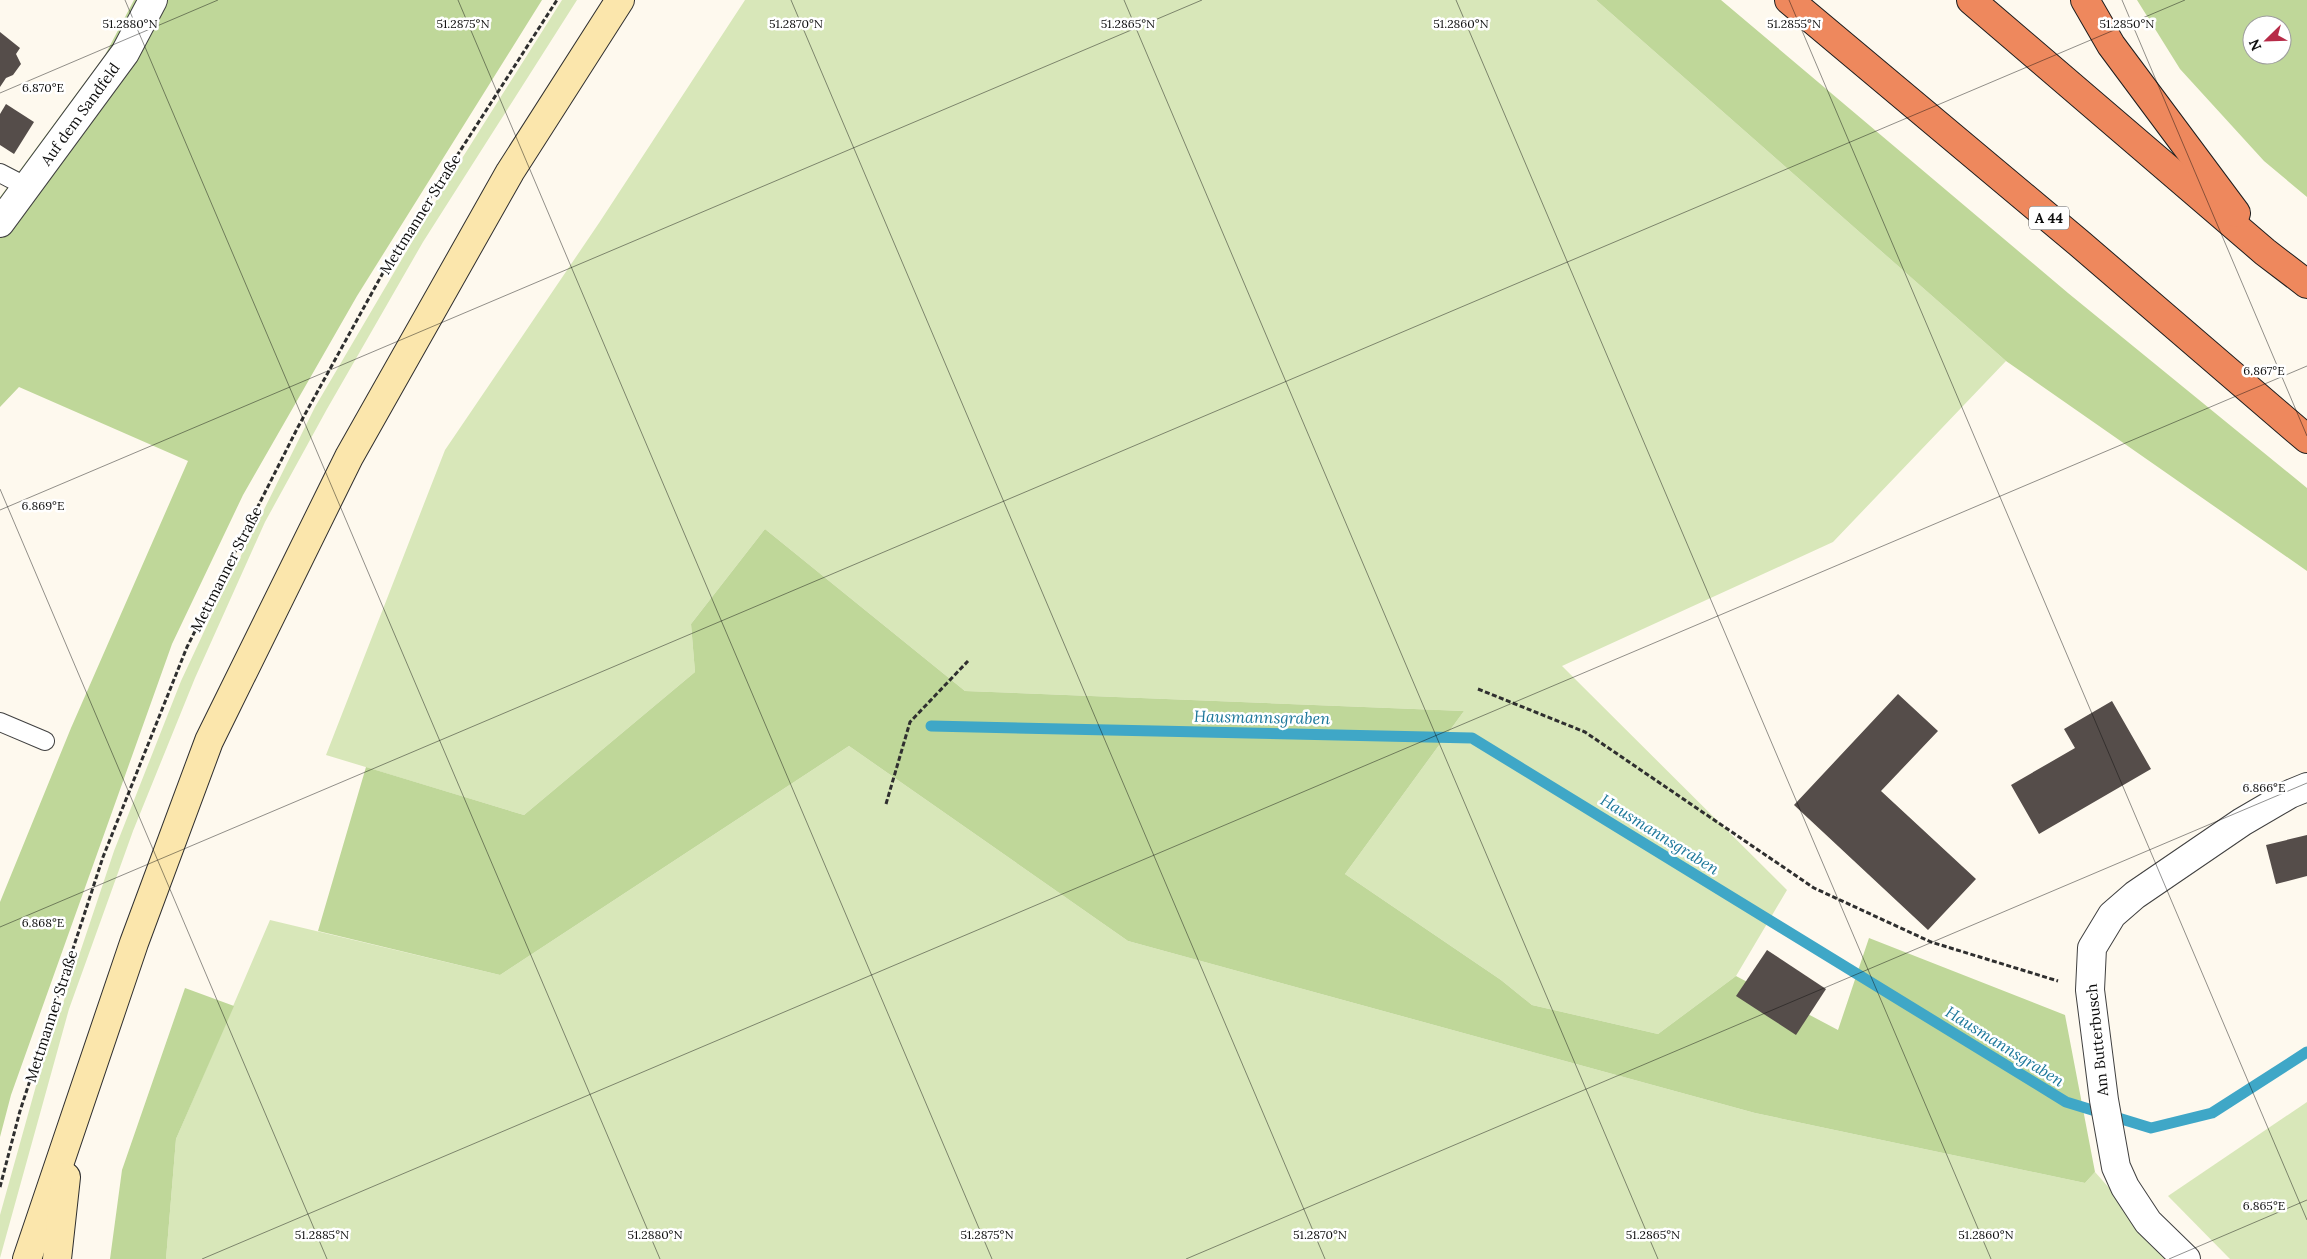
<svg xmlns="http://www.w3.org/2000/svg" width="2307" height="1259" viewBox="0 0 2307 1259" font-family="Lora,serif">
  <rect width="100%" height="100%" fill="#fef9ee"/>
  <!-- green -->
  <g fill="#d8e7b9">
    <path d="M562,0H577L423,242L327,409L265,522L195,678L133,831L69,1009L0,1258V1215L39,1075L114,851L181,681L216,606L315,407L449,179Z"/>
    <path d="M745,0H1596L2006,361L1833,542L1562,666L1787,890L1736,976L1658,1034L1532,1005L1501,980L1345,874L1464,711L965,691L765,529L691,624L695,672L524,815L326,755L445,450L599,223Z"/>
    <path d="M849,746L1128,941L1755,1113L2085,1183L2095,1172L2172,1259H166L176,1139L270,920L500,975Z"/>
    <path d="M2307,1102V1259H2230L2168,1196Z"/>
  </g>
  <!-- forest -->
  <g fill="#bfd799" fill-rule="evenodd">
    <path d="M134,0H542L357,296L243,495L172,644L11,1095L0,1137V902L71,728L188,461L19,387L0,407V197L105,55Z"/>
    <path d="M1596,0H1721L2068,293L2307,488V571L2006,361Z"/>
    <path d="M2137,0H2307V197L2264,161L2180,69ZM2252,25H2282V55H2252Z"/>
    <path d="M765,529L965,691L1464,711L1345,874L1501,980L1532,1005L1658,1034L1736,976L1838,1030L1869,938L2065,1015L2095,1172L2085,1183L1755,1113L1128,941L849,746L500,975L318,931L366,767L524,815L695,672L691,624Z"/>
    <path d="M185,988L234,1006L176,1139L166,1259H110L122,1170Z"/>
  </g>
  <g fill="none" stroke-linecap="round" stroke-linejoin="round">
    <!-- stream -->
    <path stroke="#3fa7c7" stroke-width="11" d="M931,726L1472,738L2066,1102L2151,1128L2212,1113L2307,1052"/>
  </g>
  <!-- building -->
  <g fill="#554d4a">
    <path d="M0,32L20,48L16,54L21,64L13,75L6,78L0,87Z"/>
    <path d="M6,104L34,122L14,154L0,145V114Z"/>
    <path d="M1898,694L1938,731L1881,791L1976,879L1928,930L1794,805Z"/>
    <path d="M2112,701L2151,769L2039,834L2011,785L2075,748L2064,729Z"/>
    <path d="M2307,835V876L2276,884L2266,845Z"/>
    <path d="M1767,950L1826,989L1796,1035L1736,996Z"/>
  </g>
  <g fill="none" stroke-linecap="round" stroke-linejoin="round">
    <defs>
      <g id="lane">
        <path d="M0,173L27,187"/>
        <path d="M0,722L45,741"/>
      </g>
      <g id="street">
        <path d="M0,223L125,53L153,0"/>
        <path d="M2186,1259L2148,1222L2125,1187L2116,1167L2104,1100L2090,990L2092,948L2112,915L2135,895L2242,822L2290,794L2307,787"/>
      </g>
      <g id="secondary">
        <path d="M27,1259L134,943L209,741L349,457L510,172L620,0"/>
        <path d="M57,1259L66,1177"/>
      </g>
      <g id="highway">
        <path d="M1789,0L2079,243L2307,439"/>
        <path d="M1971,0L2265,252L2307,284"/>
        <path d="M2085,0L2111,45L2236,213"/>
      </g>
    </defs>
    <!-- lane casing -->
    <use href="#lane" stroke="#404040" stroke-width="20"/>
    <!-- street casing -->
    <use href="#street" stroke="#404040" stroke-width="30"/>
    <!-- secondary casing -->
    <use href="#secondary" stroke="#2f2f2f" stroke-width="30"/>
    <!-- highway casing -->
    <use href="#highway" stroke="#1e1e1e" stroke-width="30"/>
    <!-- path -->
    <g stroke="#2f2f2f" stroke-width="3" stroke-dasharray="5 2.5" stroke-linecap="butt">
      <path d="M1478,689L1585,732L1814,888L1931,942L2058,981"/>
      <path d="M886,804L910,722L968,661"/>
      <path d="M0,1187L20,1111L103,857L187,647L298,427L390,260L557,0"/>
    </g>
    <!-- lane -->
    <use href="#lane" stroke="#fff" stroke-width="18"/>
    <!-- street -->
    <use href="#street" stroke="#fff" stroke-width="28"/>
    <!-- secondary -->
    <use href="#secondary" stroke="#fbe6ac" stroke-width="28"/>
    <!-- highway -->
    <use href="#highway" stroke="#ee885d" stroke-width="28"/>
  </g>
  <!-- ticks -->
  <path fill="none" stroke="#0d0d0d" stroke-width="1" stroke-opacity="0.45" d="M125,0L660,1259M458,0L992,1259M791,0L1325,1259M1124,0L1658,1259M1456,0L1991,1259M1789,0L2307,1220M2122,0L2307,436M0,93L218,0M0,489L327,1259M0,510L1202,0M0,927L2185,0M202,1259L2307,366M1186,1259L2307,783M2169,1259L2307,1200"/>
  <g text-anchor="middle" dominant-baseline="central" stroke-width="5" stroke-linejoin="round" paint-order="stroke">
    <!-- shield labels -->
    <rect fill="#fff" stroke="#565656" stroke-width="1" x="2029" y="206.5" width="40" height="23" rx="4"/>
    <g font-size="14" font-weight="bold" fill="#0d0d0d">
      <text x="2049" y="218">A 44</text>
    </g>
    <!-- street labels -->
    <g font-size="15" fill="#0d0d0d" stroke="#fff">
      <text transform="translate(80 114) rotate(-54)">Auf dem Sandfeld</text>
      <text transform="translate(420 214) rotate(-58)">Mettmanner Straße</text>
      <text transform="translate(226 569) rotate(-63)">Mettmanner Straße</text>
      <text transform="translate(51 1016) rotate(-72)">Mettmanner Straße</text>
      <text transform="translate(2097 1040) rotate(-96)">Am Butterbusch</text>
    </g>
    <!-- water labels -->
    <g font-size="16" font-style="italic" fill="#1c779a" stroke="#fff">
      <text transform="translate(1262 717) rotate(1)">Hausmannsgraben</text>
      <text transform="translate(1660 834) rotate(32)">Hausmannsgraben</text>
      <text transform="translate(2005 1046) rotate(32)">Hausmannsgraben</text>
    </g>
  </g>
  <g font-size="12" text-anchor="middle" fill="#0d0d0d" stroke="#fff" stroke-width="5" stroke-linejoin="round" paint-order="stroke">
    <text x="130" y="28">51.2880°N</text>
    <text x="463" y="28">51.2875°N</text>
    <text x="796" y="28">51.2870°N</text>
    <text x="1128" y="28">51.2865°N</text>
    <text x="1461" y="28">51.2860°N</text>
    <text x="1794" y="28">51.2855°N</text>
    <text x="2127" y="28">51.2850°N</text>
    <text x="43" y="92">6.870°E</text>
    <text x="2264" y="375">6.867°E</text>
    <text x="43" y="510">6.869°E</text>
    <text x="2264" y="792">6.866°E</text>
    <text x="43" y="927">6.868°E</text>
    <text x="2264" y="1210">6.865°E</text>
    <text x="322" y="1239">51.2885°N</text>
    <text x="655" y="1239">51.2880°N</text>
    <text x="987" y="1239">51.2875°N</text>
    <text x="1320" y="1239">51.2870°N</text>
    <text x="1653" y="1239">51.2865°N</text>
    <text x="1986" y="1239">51.2860°N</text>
  </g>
  <!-- north arrow -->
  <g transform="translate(2267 40) rotate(247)"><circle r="24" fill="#ffffff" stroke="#9e9e9e"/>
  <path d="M0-4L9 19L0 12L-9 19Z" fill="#b72b48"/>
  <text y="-8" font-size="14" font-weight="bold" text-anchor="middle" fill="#0d0d0d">N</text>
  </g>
</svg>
